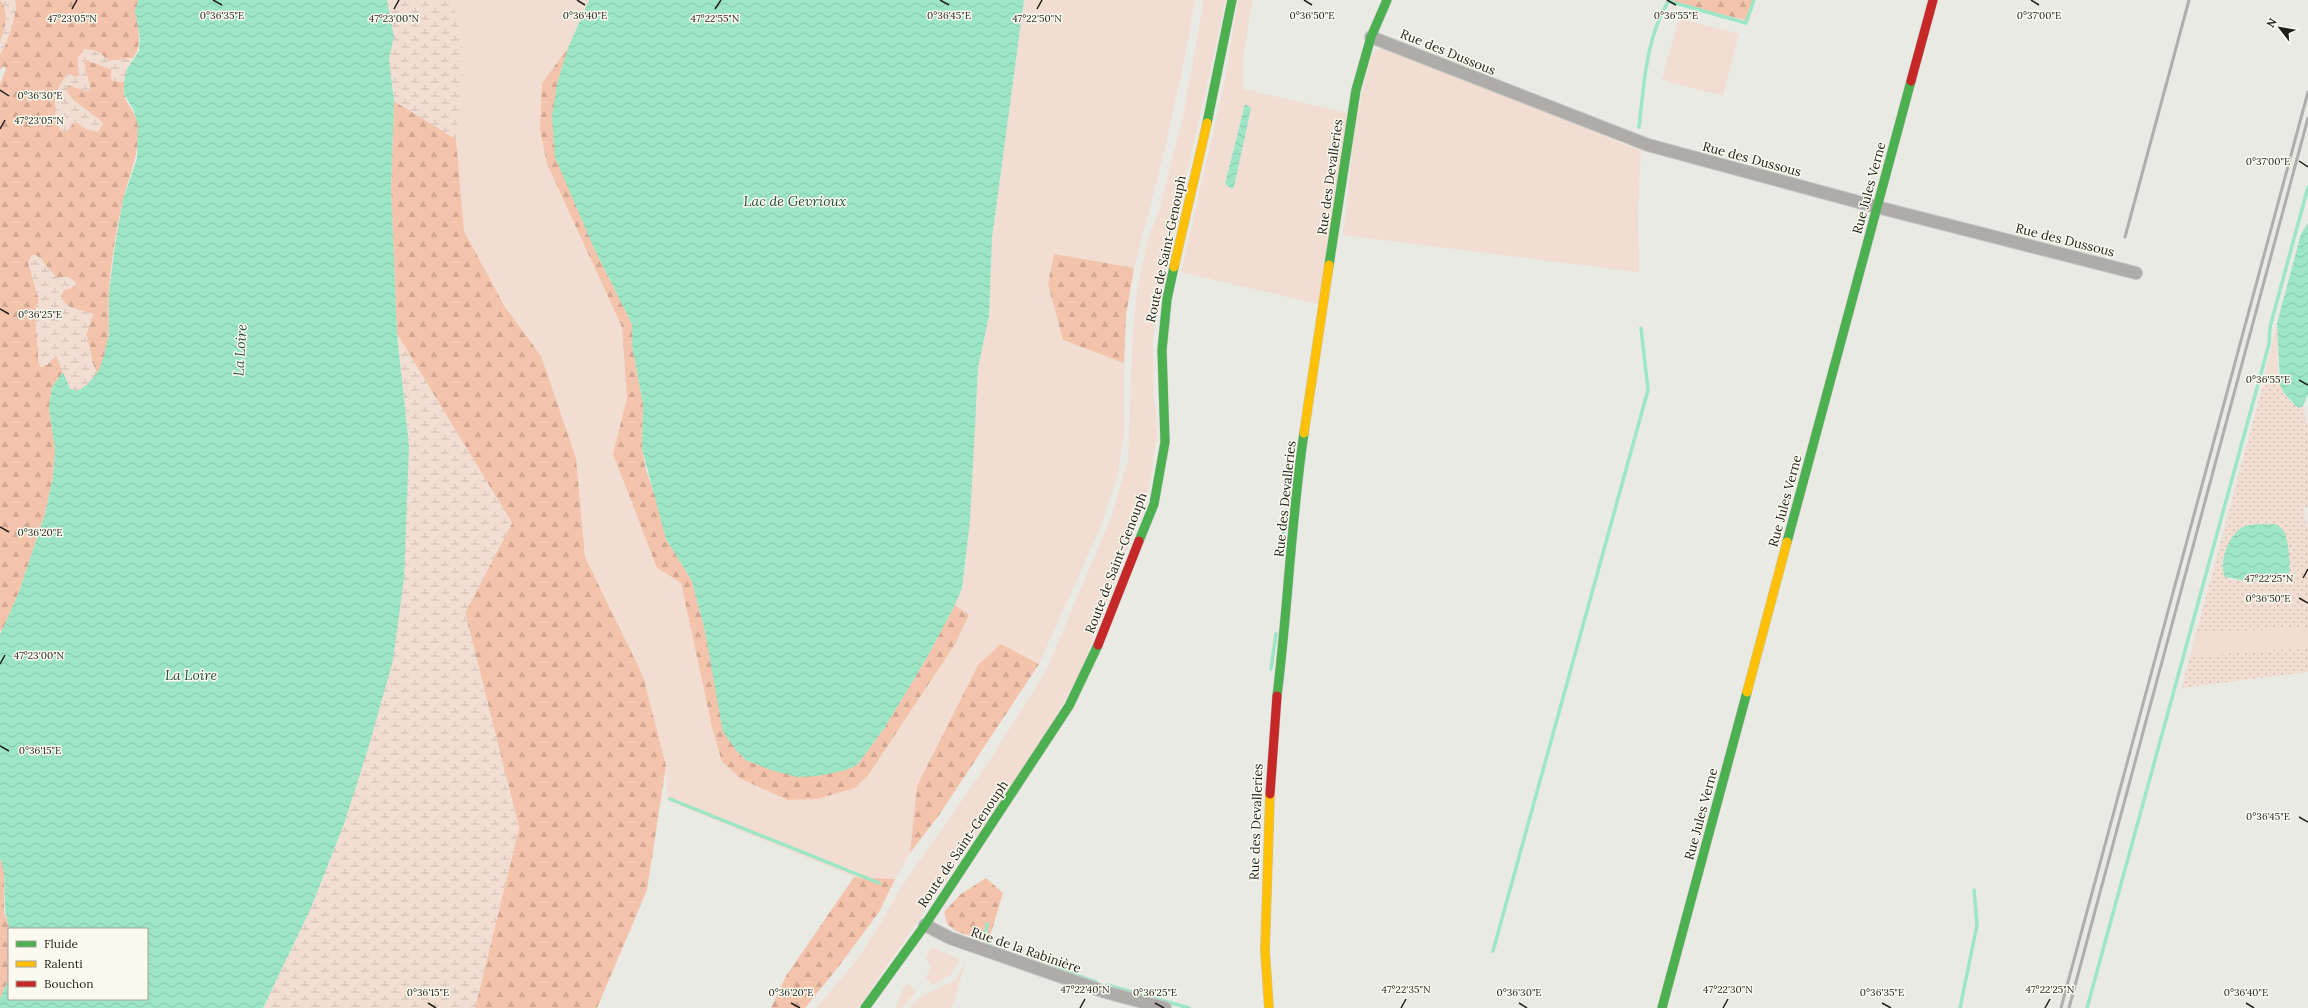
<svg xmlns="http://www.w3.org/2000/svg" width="2308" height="1008" viewBox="0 0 2308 1008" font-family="Lora,serif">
  <defs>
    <pattern id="forest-firs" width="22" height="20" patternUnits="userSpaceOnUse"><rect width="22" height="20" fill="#f4c3ab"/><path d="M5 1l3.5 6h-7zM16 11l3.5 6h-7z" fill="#d1a793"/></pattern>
    <pattern id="wetland-marsh" width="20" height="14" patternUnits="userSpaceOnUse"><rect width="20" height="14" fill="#f2ddd2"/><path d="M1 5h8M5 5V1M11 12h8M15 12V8" fill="none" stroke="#cfbdb4"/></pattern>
    <pattern id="park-dots" width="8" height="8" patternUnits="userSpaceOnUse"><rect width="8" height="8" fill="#f2ddd2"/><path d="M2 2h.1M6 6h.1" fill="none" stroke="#cfbdb4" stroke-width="1.8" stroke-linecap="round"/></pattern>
    <pattern id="water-waves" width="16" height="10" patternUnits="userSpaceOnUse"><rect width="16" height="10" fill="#9ce6c6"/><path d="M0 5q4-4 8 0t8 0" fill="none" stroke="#86c5aa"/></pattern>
  </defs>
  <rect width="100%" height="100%" fill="#eaeae5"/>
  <!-- grass -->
  <g fill="#f2ddd2">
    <path d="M453,0H589L568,48L542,83L540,130L547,164L622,327L627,398L613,454L657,568L681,583L712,727L722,762L741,779L789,800L817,799L869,774L955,644L968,615L955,605L962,588L966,563L978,368L989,316L992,238L1024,0H1195C1180,91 1158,179 1134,268L1054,255L1048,284L1063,340L1124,363V436L1118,474L1101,526L1039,664L1001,644L917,786L910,853L895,879L854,877L668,801L666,766L643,676L585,557L576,458L541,356L505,307L464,231L456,139L463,74L462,46Z"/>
    <path d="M1204,0H1226L1155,317L1153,344L1154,401L1156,407L1157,434L1151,478L1146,500L1082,668L1044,737L858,1008H816L856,961L879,926L904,883L988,763L1046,671L1110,520L1128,461L1133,326L1138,285L1147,242L1159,210L1183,116Z"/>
    <path d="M1238,0H1253L1243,56V89L1348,113L1322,305L1181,272L1224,85Z"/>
    <path d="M1679,18L1739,34L1723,96L1662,80Z"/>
    <path d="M1378,49H1391L1641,151L1638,210L1639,272L1343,235L1356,119L1371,56Z"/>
    <path d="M2277,323L2278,377L2262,388Z"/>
    <path d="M2308,627V648L2190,656L2196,634Z"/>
    <path d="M932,948L960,959L950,976L932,985L926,978L931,966L925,957Z"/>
    <path d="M966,961L952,1008H909L920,997L956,980Z"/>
    <path d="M906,983L917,991L902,1008H895Z"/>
  </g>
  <!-- forest -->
  <g fill="url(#forest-firs)">
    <path d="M0,0C11,12 4,30 0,44Z"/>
    <path d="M15,0H138C133,21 146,42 133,58L109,61L97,51L85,49L78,57L79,77H74L70,74L55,95L56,116L61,131L66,132L75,121L86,129L100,120L73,100L66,90L67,85L88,91L90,88L84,63L86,60L111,69L113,81L124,82C124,85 123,90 124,94C126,105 138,114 138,127C139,157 130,172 123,200C116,230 111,262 109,293C107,319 114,351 97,373C90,360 91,348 86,335L93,314C81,310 65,310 61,296L64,290L71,288L69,277L57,278L36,255H32L28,262L39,300L35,311L39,364L47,365L56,355L63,372L52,387L49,407L55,450L53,477L45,514L19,592L2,631L0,630V84L6,69L4,66L0,70V54L6,44L16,9Z"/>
    <path d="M1664,0H1755L1749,21Z"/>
    <path d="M568,48L557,84L585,224L593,246L632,324V345L643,404L642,449L646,470L657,502L666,539L692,581L736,750L746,760L771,770L857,765L885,727L926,659L955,605L969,615L955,644L869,774L855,788L817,799L788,800L741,779L722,762L712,727L681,583L657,568L613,454L627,398L622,327L547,164L540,130L542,83Z"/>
    <path d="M394,101L456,139L464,231L505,307L541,356L576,458L585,557L643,676L666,766L647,890L597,1008H475L519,828L465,613L512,523L397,334L391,189Z"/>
    <path d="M1054,254L1134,268L1126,315L1124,363L1063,340L1048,284Z"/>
    <path d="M1001,644L1039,664L939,815L910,853L917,786L978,665Z"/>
    <path d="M0,858L4,868V912L10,929L9,978L0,999Z"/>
    <path d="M854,877L895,879L879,912L839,966L805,1008H771L786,976Z"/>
    <path d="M986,878L1003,893L988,943L956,931L947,924L944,912L961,894Z"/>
  </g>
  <!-- wetland -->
  <g fill="url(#wetland-marsh)">
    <path d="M1,0H15C17,19 9,38 0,54C0,35 12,19 1,0Z"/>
    <path d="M387,0H453L462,46L463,74L456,139L394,101L389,59L394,37Z"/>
    <path d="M85,49L97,51L110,61L133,58L124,82L113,81L111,79V69L86,60L84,64L90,87L88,91L67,85L66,90L73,100L100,120L103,124L98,132L86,129L75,121L66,132L61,131C51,111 54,90 68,73L74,77L79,76L78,57Z"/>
    <path d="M32,255L41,258L51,273L57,278L69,277L76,282L75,286L64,290L61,296L67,306L93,314L86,335C91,348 90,360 97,373L88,384L78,391L70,389L56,356L42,368L39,364L35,311L39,300L28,262Z"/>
    <path d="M397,334L512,523L465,613L519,828L475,1008H263L310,910L344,824L409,446Z"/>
  </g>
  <!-- park -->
  <g fill="url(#park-dots)" fill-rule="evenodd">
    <path d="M2278,377C2281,390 2287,400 2298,408L2303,406L2308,426V507H2303L2308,529V627L2196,634L2262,388ZM2275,524L2281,528L2285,533L2290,568L2285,578L2256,581L2230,580L2223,571L2222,559L2238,531L2246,527Z"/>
    <path d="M2308,648V672L2182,688L2190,656Z"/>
  </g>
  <!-- water -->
  <g fill="url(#water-waves)">
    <path d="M138,0H387L394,37L389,59L394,101L391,189L397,334L409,446L404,578L393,660L368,749L344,824L310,910L263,1008H0V999L9,978V999H147V929H10C0,905 9,880 0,858V635L19,592L45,514L53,477L55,450L49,407L52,387L63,372L70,389L78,391L88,384L99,370L103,359L109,335V294L115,245L123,200L137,158L138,125L134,111L124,94V82L127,69L139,51L140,38L135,11Z"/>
    <path d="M589,0H1024L992,238L989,316L978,368L970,521L962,588L955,605L926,659L885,727L857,765L846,770L818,776L797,777L771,770L746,760L736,750L723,732L705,631L692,581L666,539L642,449L643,404L632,345V324L593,246L555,157L552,116L557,84L568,48Z"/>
    <path d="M1245,104L1251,108L1234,187L1232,189L1225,184Z"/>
    <path d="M2308,223V394L2303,406L2298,408L2284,393L2280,385L2277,323L2301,234Z"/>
    <path d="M2275,524C2278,525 2281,527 2283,530C2288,536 2292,570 2288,577L2246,581L2225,577C2218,563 2229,534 2243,527C2252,523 2266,525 2275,524Z"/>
  </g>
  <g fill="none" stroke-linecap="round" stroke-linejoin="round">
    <!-- stream -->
    <g stroke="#9ce6c6" stroke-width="3.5">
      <path d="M1668,1L1746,23L1754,0"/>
      <path d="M1639,127C1644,84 1646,37 1669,0"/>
      <path d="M1283,549L1284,516"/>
      <path d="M1271,669L1276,634"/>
      <path d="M670,799L879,883"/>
      <path d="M987,924C986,933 983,942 992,947"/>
      <path d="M1493,951L1648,390L1641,328"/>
      <path d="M1055,968L1096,982"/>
      <path d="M1107,985L1189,1008"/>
      <path d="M1960,1008L1977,925L1974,890"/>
      <path d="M2087,1008L2269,344L2270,327L2308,187"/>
    </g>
    <defs>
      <g id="street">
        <path d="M1371,37L1648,145L1877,207L2136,273"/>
        <path d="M925,925L950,938L1105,992L1165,1008"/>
      </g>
      <g id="fast">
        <path d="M1207,123L1232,0"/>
        <path d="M1329,265L1356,90L1371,37L1387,0"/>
        <path d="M1139,541L1154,504L1165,442L1162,350L1167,299L1174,267"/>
        <path d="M1787,542L1911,81"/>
        <path d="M1277,696C1288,608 1291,520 1304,433"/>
        <path d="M865,1008L925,925L1069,706L1098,645"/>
        <path d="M1662,1008L1747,692"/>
      </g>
      <g id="slow">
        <path d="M1174,267L1207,123"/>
        <path d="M1304,433L1329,265"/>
        <path d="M1747,692L1787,542"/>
        <path d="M1269,1008L1265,951L1270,794"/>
      </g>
      <g id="jam">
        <path d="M1911,81L1933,0"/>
        <path d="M1098,645L1139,541"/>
        <path d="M1270,794L1277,696"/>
      </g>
    </defs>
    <!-- street casing -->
    <use href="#street" stroke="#c5c5c2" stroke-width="14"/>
    <!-- fast casing -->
    <use href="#fast" stroke="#c5c5c2" stroke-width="10"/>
    <!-- slow casing -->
    <use href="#slow" stroke="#c5c5c2" stroke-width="10"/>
    <!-- jam casing -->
    <use href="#jam" stroke="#c5c5c2" stroke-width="10"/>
    <!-- street -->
    <use href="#street" stroke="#adacaa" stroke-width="12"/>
    <!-- fast -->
    <use href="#fast" stroke="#4caf50" stroke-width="9"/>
    <!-- slow -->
    <use href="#slow" stroke="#ffc107" stroke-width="9"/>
    <!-- jam -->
    <use href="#jam" stroke="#c62828" stroke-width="9"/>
    <!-- rail -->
    <g stroke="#afaeac" stroke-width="3">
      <path d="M2125,237L2189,0"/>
      <path d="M2061,1008L2308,92"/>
      <path d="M2069,1008L2308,118"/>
    </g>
  </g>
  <!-- ticks -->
  <path fill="none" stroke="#201f1c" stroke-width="1.5" d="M213,0L222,5M577,0L585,5M940,0L949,5M1304,0L1312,5M1667,0L1676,5M2031,0L2039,5M72,9L77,0M394,9L399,0M715,9L721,0M1037,9L1042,0M0,90L9,96M0,129L5,120M2299,161L2308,167M0,309L9,314M2299,380L2308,385M0,527L9,532M2303,578L2308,569M2299,598L2308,603M0,664L5,655M0,746L9,751M2299,817L2308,822M428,1003L436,1008M791,1003L800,1008M1155,1003L1164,1008M1519,1003L1527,1008M1882,1003L1891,1008M2246,1003L2254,1008M1080,1008L1085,999M1401,1008L1406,999M1723,1008L1728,999M2045,1008L2050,999"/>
  <g text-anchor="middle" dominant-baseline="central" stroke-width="3" stroke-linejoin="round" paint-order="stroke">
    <!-- street labels -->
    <g font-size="13" fill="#201f1c" stroke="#fafaef">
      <text transform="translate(1448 52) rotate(22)">Rue des Dussous</text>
      <text transform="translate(1752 159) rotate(15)">Rue des Dussous</text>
      <text transform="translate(1330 177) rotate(-82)">Rue des Devalleries</text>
      <text transform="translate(1869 188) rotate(-75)">Rue Jules Verne</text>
      <text transform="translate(2065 240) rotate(14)">Rue des Dussous</text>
      <text transform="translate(1166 249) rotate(-78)">Route de Saint-Genouph</text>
      <text transform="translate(1285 499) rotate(-84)">Rue des Devalleries</text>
      <text transform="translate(1785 501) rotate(-75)">Rue Jules Verne</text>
      <text transform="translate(1116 563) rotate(-69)">Route de Saint-Genouph</text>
      <text transform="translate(1701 814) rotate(-75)">Rue Jules Verne</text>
      <text transform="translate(1256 822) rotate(-88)">Rue des Devalleries</text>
      <text transform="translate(963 844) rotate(-56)">Route de Saint-Genouph</text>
      <text transform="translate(1026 950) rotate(19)">Rue de la Rabinière</text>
    </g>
    <!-- water labels -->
    <g font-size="14" font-style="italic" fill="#24513e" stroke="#fafaef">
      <text x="795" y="201">Lac de Gevrioux</text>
      <text transform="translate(240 350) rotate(-86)">La Loire</text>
      <text x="191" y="675">La Loire</text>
    </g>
  </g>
  <g font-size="10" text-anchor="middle" fill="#201f1c" stroke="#fafaef" stroke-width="3" stroke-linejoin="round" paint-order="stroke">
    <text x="585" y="19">0°36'40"E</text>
    <text x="949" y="19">0°36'45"E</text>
    <text x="2039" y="19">0°37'00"E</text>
    <text x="222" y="19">0°36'35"E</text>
    <text x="1312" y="19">0°36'50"E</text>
    <text x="1676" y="19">0°36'55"E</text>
    <text x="715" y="22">47°22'55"N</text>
    <text x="72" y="22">47°23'05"N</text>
    <text x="394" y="22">47°23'00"N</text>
    <text x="1037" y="22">47°22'50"N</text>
    <text x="40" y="99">0°36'30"E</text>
    <text x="39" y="124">47°23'05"N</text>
    <text x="2268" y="165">0°37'00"E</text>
    <text x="40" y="318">0°36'25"E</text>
    <text x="2268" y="383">0°36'55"E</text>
    <text x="40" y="536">0°36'20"E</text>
    <text x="2269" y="582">47°22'25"N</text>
    <text x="2268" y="602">0°36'50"E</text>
    <text x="39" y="659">47°23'00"N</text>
    <text x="40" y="754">0°36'15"E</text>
    <text x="2268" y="820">0°36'45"E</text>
    <text x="1085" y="993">47°22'40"N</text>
    <text x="1406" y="993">47°22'35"N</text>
    <text x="1728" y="993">47°22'30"N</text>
    <text x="2050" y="993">47°22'25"N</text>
    <text x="428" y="996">0°36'15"E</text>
    <text x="791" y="996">0°36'20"E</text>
    <text x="1155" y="996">0°36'25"E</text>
    <text x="1519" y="996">0°36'30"E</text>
    <text x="1882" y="996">0°36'35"E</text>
    <text x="2246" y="996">0°36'40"E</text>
  </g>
  <!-- legend -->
  <rect x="8" y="928" width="140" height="72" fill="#fafaef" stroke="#a3a29b"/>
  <rect x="16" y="941" width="20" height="6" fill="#4caf50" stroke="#a3a29b"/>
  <text x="44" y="948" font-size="12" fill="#201f1c">Fluide</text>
  <rect x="16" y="961" width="20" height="6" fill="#ffc107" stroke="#a3a29b"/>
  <text x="44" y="968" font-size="12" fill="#201f1c">Ralenti</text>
  <rect x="16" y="981" width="20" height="6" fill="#c62828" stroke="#a3a29b"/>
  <text x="44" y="988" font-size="12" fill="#201f1c">Bouchon</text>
  <!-- north arrow -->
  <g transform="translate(2280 28) rotate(301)" stroke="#fafaef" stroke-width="3" paint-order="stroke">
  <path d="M0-3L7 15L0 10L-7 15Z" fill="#201f1c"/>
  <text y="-6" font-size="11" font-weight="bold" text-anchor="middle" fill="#201f1c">N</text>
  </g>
</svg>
